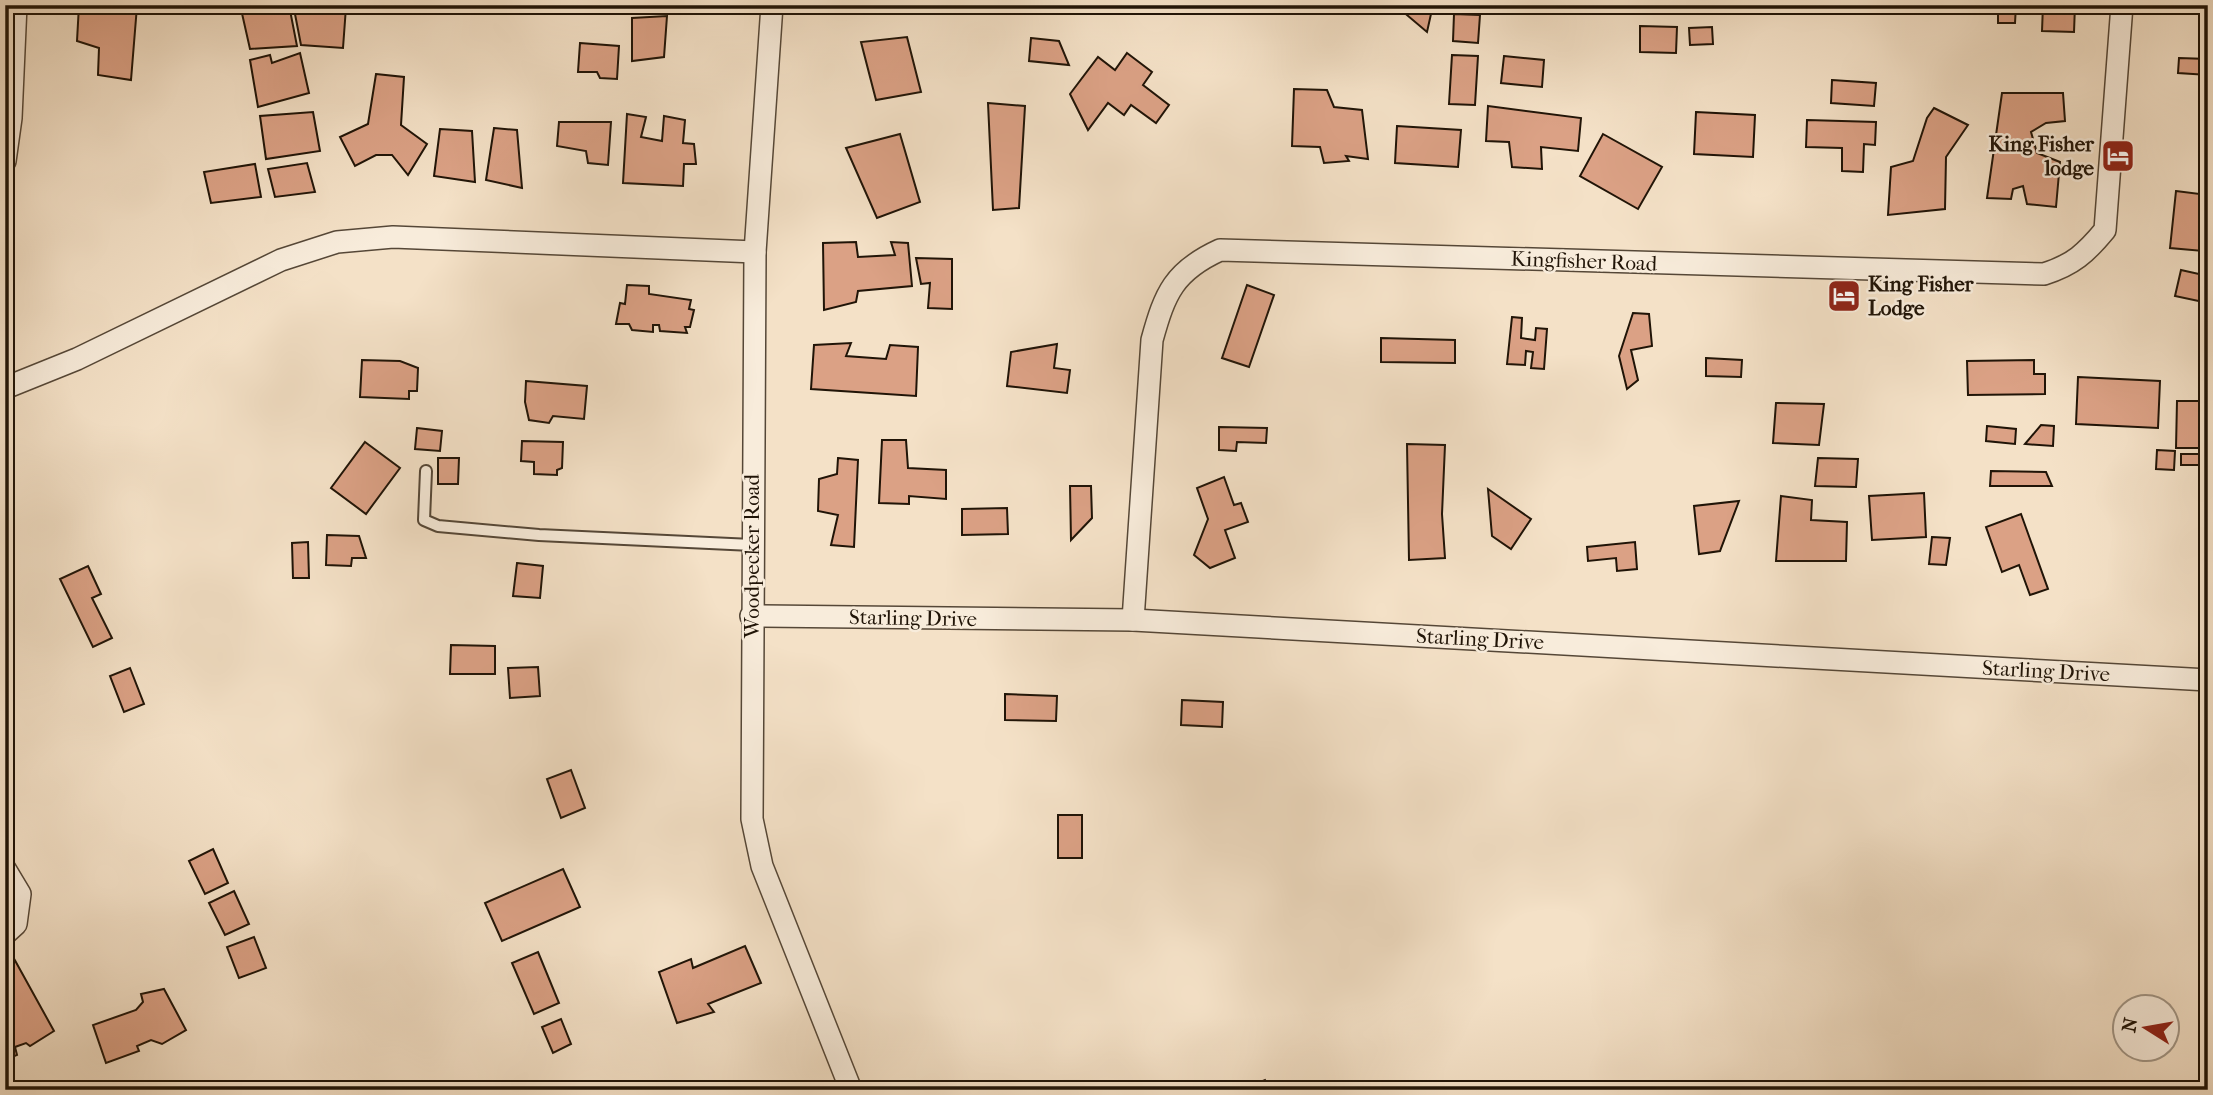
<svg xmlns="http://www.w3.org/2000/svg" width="2213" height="1095" viewBox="0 0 2213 1095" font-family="'IM FELL French Canon',serif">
  <rect width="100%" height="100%" fill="#f4e1c7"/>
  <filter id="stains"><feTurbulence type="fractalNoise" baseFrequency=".00286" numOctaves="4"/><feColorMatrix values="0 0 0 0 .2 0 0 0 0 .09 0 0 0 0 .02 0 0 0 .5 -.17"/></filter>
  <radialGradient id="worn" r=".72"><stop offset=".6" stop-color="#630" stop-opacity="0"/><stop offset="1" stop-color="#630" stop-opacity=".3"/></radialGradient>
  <!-- building -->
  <g fill="#dba185" stroke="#201407" stroke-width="2">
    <path d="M79,5L137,6L131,80L98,75L99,48L77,41Z"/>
    <path d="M262,5H289L297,46L250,49L241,9Z"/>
    <path d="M1220,5H1237L1224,13Z"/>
    <path d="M1403,5H1433L1427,32L1401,10Z"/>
    <path d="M1998,5H2016L2015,23H1998Z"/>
    <path d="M2043,5H2075L2074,32L2042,31Z"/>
    <path d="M346,7L343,48L301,45L294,9Z"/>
    <path d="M1454,14L1480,15L1478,43L1453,41Z"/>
    <path d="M667,16L664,57L632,61V18Z"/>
    <path d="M1640,26L1677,27L1676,53L1640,52Z"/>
    <path d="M1712,27L1713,44L1690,45L1689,28Z"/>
    <path d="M907,37L921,92L876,100L861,42Z"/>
    <path d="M1031,38L1059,41L1069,65L1029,61Z"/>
    <path d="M580,43L619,46L617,79L600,78L597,72H578Z"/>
    <path d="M300,53L309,93L258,107L250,60L270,55L272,63Z"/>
    <path d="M1127,53L1152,72L1143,85L1169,105L1156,123L1131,105L1124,115L1108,103L1088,130L1070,94L1098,57L1115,70Z"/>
    <path d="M1452,55L1478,56L1475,105L1449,104Z"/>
    <path d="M1504,56L1544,60L1542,87L1501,83Z"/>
    <path d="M2179,58L2208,59V75L2178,73Z"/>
    <path d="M376,74L404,77L401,125L427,144L408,175L392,155H376L355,166L340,137L368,124Z"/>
    <path d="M1832,80L1876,83L1874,106L1831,103Z"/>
    <path d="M1294,89L1327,90L1334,107L1362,110L1368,159L1346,156L1349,161L1324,163L1320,147L1292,146Z"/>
    <path d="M2002,93H2063L2065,121L2046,123L2031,132L2037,153L2060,162L2056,207L2027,204L2023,186L2013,189L2011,199L1987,198Z"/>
    <path d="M988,103L1025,106L1019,208L993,210Z"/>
    <path d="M1488,106L1581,118L1578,151L1541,147L1542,169L1512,167L1509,142L1486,141Z"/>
    <path d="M1934,108L1968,125L1946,157L1945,209L1888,215L1891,167L1913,161L1927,118Z"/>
    <path d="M313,112L320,151L266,159L260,116Z"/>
    <path d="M1696,112L1755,115L1753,157L1694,154Z"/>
    <path d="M627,114L646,117L641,137L662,141L664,116L685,120L683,143L694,144L696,164H684L683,186L623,183Z"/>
    <path d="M1807,120L1876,122L1875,145L1864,144L1863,172L1842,171V148L1806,147Z"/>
    <path d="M559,122H611L608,165L588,163L586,151L557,146Z"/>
    <path d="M1397,126L1461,130L1458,167L1395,163Z"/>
    <path d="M494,128L517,130L522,188L486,180Z"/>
    <path d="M440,129L472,131L475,182L434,176Z"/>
    <path d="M900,134L920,202L877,218L846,148Z"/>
    <path d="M1603,134L1662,167L1638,209L1580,176Z"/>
    <path d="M307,163L315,192L275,197L268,169Z"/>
    <path d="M255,164L261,197L211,203L204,172Z"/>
    <path d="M2176,191L2208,195L2203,251L2170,248Z"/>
    <path d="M856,242L858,257L895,255L891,242L908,243L912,286L858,291L856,302L824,310L823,243Z"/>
    <path d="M916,258L952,259V309L928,308L930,283L921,284Z"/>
    <path d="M2181,270L2208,276V303L2175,296Z"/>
    <path d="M627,285L649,286V294L691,300L689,309L694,310L690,327H685L687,333L660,331L659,325H653V332L632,330L629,324H616L620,303L625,304Z"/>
    <path d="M1247,285L1274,295L1249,367L1222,358Z"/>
    <path d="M1633,313L1649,314L1652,346L1631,350L1638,380L1627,389L1619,356Z"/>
    <path d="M1512,317L1522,318L1521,338L1535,340L1536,328L1547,329L1544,369L1531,368L1533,352L1526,351L1525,365L1507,364Z"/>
    <path d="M1381,338L1455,340V363L1381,362Z"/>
    <path d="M851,343L846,356L886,359L890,345L918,347L916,396L811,389L814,345Z"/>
    <path d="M1057,344L1054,368L1070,370L1067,393L1007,386L1011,352Z"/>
    <path d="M1706,358L1742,360L1741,377L1706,376Z"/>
    <path d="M362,360L400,361L418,368L417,391H409V399L360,397Z"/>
    <path d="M2034,360V374H2045V394L1968,395L1967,361Z"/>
    <path d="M2078,377L2160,381L2158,428L2076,424Z"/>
    <path d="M526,381L587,386L584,419L553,416L549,423L529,420L525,402Z"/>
    <path d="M2177,401H2201L2200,448H2176Z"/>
    <path d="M1776,403L1824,404L1819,445L1773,443Z"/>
    <path d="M2041,425L2054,426L2053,446L2025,444Z"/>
    <path d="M1987,426L2016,429L2015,444L1986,441Z"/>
    <path d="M1219,427L1267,428L1266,443L1237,442L1236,451L1219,450Z"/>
    <path d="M417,428L442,431L440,451L415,449Z"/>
    <path d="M882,440H906L908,468L946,470V499L909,496V504L879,503Z"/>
    <path d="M522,441L563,442L562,468L557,470V475L534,474V462L521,461Z"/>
    <path d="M365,442L400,468L366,514L331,488Z"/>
    <path d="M1407,444L1445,445L1442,514L1445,558L1409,560Z"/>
    <path d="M2157,450L2175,451L2174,470L2156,469Z"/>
    <rect x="2181" y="454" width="27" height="11"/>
    <path d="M438,458H459L458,484H438Z"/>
    <path d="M838,458L858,460L854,547L831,545L838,515L818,511L819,479L837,474Z"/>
    <path d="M1818,458L1858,459L1856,487L1815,486Z"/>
    <path d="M1991,471L2046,472L2052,486H1990Z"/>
    <path d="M1224,477L1234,505L1241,503L1248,522L1225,530L1235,558L1210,568L1194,555L1208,519L1197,488Z"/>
    <path d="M1070,486H1091L1092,518L1071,540Z"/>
    <path d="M1488,489L1531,519L1511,549L1492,536Z"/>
    <path d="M1924,493L1926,537L1872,540L1869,496Z"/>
    <path d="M1781,496L1812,500L1811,520L1847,522L1846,561H1776Z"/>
    <path d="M1739,501L1720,551L1699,554L1694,506Z"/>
    <path d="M1007,508L1008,534L962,535V509Z"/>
    <path d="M2021,514L2048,589L2030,595L2019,565L2002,572L1986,527Z"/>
    <path d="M327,535L359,536L366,558H352L351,566L326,565Z"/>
    <path d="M1932,537L1950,538L1946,565L1929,564Z"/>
    <path d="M308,542L309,578H293L292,543Z"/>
    <path d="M1635,542L1637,569L1617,571L1616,558L1588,561L1587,547Z"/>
    <path d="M517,563L543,566L540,598L513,596Z"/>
    <path d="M88,566L101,594L92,598L112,638L93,647L60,579Z"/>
    <path d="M451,645L495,646V674H450Z"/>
    <path d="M538,667L540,696L510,698L508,668Z"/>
    <path d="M130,668L144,704L124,712L110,676Z"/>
    <path d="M1005,694L1057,696L1056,721L1005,720Z"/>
    <path d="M1182,700L1223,702L1222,727L1181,725Z"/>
    <path d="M571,770L585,808L561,818L547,779Z"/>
    <rect x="1058" y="815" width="24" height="43"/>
    <path d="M213,849L228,883L205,894L189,861Z"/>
    <path d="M563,869L580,907L502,941L485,903Z"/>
    <path d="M234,891L249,924L225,935L209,903Z"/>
    <path d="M254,937L266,968L239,978L227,947Z"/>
    <path d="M745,946L761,983L708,1004L714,1012L677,1023L659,972L691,959L693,968Z"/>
    <path d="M538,952L559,1003L534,1014L512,963Z"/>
    <path d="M12,955L54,1031L30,1046L26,1043L15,1047L17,1055L5,1060V960Z"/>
    <path d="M164,989L186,1030L162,1044L151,1040L137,1046L139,1051L106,1063L93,1025L136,1010L143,1002L141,994Z"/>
    <path d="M561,1019L571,1044L553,1053L542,1027Z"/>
    <path d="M1265,1080L1269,1090H1252L1250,1086Z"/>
  </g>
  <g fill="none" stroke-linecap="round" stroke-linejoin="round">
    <defs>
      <path id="lane" d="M426,471L424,520L438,526L539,535L752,545"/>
      <g id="street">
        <path d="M772,5L755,252L752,819L762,866L851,1090"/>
        <path d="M5,161L11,118L16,5"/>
        <path d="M5,388L77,359L281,260L337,242L393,237L755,252"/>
        <path d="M751,616L1133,620L2208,680"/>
        <path d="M1133,620L1152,340C1165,293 1174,271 1220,250L2044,274C2073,265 2086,253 2105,230L2122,5"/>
        <path d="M5,869L20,894L16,924L5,934"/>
      </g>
    </defs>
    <!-- lane casing -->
    <use href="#lane" stroke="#554737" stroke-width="14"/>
    <!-- street casing -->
    <use href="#street" stroke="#554737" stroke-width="24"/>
    <!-- lane -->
    <use href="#lane" stroke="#f8ecdb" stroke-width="10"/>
    <!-- street -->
    <use href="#street" stroke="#f8ecdb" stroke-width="21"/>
  </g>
  <!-- icons -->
  <defs>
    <symbol id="hotel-square" viewBox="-11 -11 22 22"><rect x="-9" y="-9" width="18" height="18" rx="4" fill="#8f2418" stroke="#f8ecdb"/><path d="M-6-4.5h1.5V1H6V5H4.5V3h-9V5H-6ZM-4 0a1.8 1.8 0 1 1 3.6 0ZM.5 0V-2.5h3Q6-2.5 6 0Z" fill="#fff"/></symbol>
  </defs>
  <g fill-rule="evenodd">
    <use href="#hotel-square" x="2099" y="137" width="38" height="38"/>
    <use href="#hotel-square" x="1825" y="277" width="38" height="38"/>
  </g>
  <g text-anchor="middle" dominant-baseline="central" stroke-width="5" stroke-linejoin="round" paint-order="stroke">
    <!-- poi labels -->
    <g font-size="21" font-weight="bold" fill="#201407" stroke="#f8ecdb" text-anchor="end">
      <text x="2094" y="144">King Fisher<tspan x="2094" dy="24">lodge</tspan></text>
      <text x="1868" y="284" text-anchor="start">King Fisher<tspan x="1868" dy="24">Lodge</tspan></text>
    </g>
    <!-- street labels -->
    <g font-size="21" fill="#201407" stroke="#f8ecdb">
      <text transform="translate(1584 261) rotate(2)">Kingfisher Road</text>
      <text transform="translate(752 556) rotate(-90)">Woodpecker Road</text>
      <text transform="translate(913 618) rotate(1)">Starling Drive</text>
      <text transform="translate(1480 639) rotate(3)">Starling Drive</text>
      <text transform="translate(2046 671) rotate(3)">Starling Drive</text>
    </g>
  </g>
  <!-- margin -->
  <rect width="2213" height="1095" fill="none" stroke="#f4e1c7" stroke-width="28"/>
  <rect x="7" y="7" width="2199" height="1081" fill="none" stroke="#201407" stroke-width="3.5"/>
  <rect x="14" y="14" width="2185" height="1067" fill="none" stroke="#201407" stroke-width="2"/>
  <!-- north arrow -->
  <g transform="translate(2146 1028) rotate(281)"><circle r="33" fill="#f8ecdb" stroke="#a29686" stroke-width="2"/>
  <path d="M0-5L12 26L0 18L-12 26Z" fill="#8f2418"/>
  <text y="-10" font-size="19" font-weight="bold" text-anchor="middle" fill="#201407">N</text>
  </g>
  <rect width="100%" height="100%" filter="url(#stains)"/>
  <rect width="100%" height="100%" fill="url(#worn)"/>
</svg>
